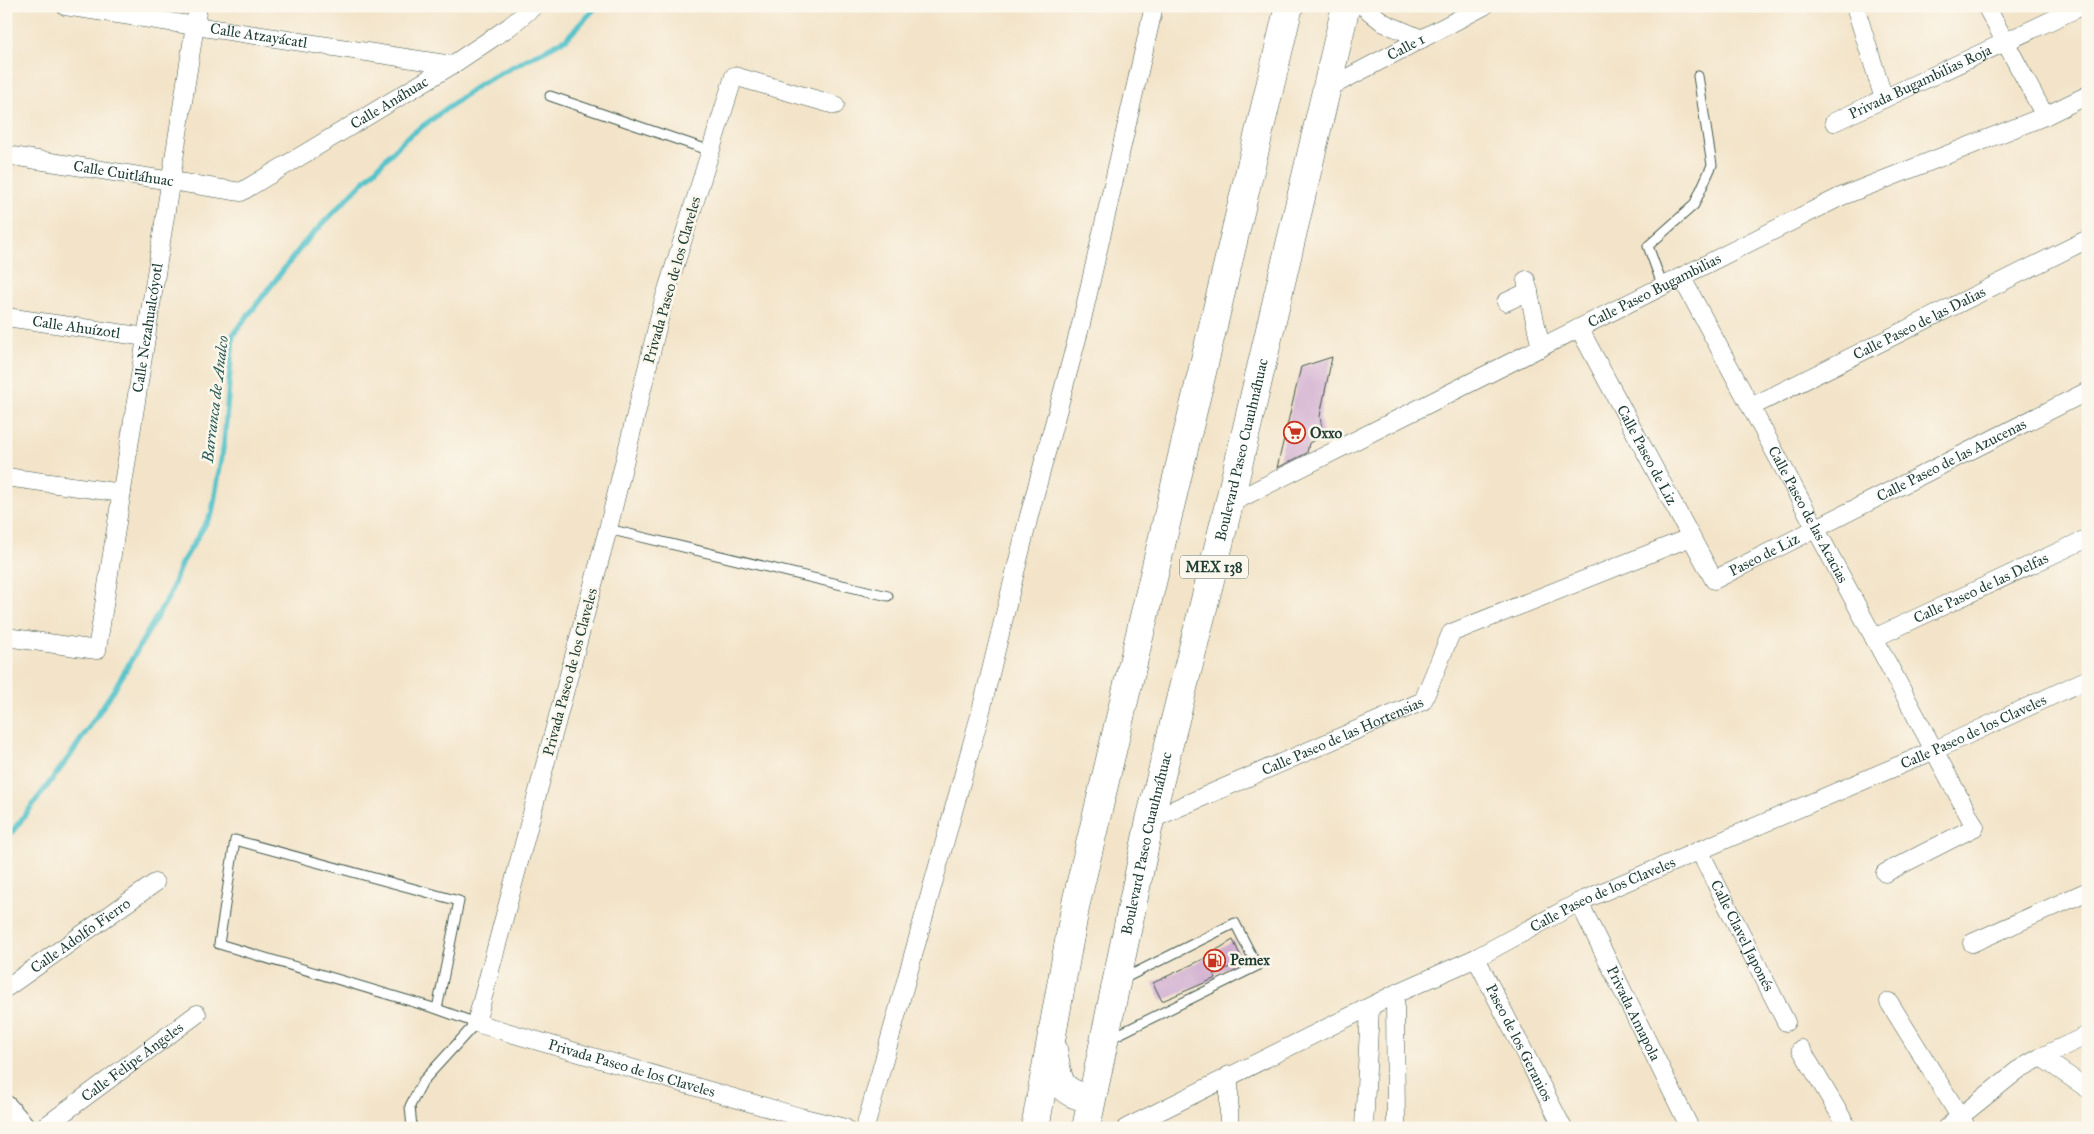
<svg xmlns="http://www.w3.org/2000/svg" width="2094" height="1134" viewBox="0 0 2094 1134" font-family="'IM FELL Great Primer',serif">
  <rect width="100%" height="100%" fill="#fbf7ec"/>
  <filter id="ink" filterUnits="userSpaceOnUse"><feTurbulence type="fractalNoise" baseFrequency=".02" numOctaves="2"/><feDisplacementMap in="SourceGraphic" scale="10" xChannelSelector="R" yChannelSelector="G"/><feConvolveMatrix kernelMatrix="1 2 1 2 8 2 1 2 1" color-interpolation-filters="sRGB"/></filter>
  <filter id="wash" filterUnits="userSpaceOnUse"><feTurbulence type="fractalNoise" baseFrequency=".0096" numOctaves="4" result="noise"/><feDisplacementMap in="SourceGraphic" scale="20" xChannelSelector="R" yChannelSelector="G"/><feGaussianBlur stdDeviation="1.12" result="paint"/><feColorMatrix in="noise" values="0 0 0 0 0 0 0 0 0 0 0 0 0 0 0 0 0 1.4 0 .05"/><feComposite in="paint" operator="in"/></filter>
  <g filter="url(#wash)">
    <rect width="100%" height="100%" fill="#f3e4c9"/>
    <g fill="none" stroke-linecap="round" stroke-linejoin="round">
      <!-- stream -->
      <path stroke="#55c3cb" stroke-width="5.5" d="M6,840L70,756L115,688L170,594L180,566L212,513L224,443L233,335L304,243L405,139L480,84L566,39L597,6"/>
    </g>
    <g id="blocks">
      <!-- building -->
      <g fill="#d1aed0">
        <path d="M1332,357L1320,416L1323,436L1309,443L1307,453L1277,468L1301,367Z"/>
        <path d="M1233,940L1243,961L1214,974L1216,978L1162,1001L1153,983L1214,954L1213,952Z"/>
      </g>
    </g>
  </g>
  <g filter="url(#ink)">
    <use href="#blocks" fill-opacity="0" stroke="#3f564a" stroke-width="1"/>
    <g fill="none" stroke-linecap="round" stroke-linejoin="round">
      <defs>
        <g id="service">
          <path d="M550,96L711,151"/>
          <path d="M1663,287L1648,246L1694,205L1712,165L1698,76"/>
          <path d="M608,529L888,596"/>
          <path d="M1109,1039L1257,966L1235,923L1123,979"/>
          <path d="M412,1128L410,1106L423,1081L476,1023L437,1009L219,944L235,840L459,901L437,1009"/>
          <path d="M791,1128L800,1117"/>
        </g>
        <g id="minor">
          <path id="s1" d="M65,6L452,65"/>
          <path d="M1363,6L1384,23L1422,39"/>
          <path d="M1855,6L1884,99"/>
          <path d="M1986,6L2045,116"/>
          <path id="s2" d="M1328,88L1484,6"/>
          <path id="s3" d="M835,105L734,76L663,303L608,529L476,1023L800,1117L845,1128"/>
          <path id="s4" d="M1834,122L2082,6"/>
          <path id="s5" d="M6,155L241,192L452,65L509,27L534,6"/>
          <path id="s6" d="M1682,278L1975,827L1885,873"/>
          <path d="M1526,280L1541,348"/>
          <path d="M1506,302L1529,291"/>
          <path id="s7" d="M6,317L146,337"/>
          <path id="s8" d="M1579,328L1714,580L2088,391"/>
          <path id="s9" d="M1751,407L2088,239"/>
          <path d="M6,477L122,493"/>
          <path id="s10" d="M1229,504L1840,197L2045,116L2088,95"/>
          <path id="s11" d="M6,637L97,650L198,6"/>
          <path id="s12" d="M1874,638L2088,538"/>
          <path id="s13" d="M1150,820L1423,701L1451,633L1691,537"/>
          <path id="s14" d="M1699,850L1786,1022"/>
          <path id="s15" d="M1579,902L1688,1124"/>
          <path d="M1972,943L2088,891"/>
          <path id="s16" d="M1476,958L1563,1128"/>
          <path id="s17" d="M6,988L155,883"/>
          <path d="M1395,994L1396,1128"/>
          <path d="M1889,1002L1967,1128"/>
          <path d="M1801,1049L1848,1128"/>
          <path d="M2041,1057L2088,1089"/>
          <path d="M1229,1075V1128"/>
          <path id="s18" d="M43,1128L197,1014"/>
          <path d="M865,1128L980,715L1029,516L1081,324L1154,6"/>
          <path id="s19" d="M1126,1128L1395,994L1476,958L1579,902L1935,750L2088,679"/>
          <path d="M1364,1128L1370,1008"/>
          <path d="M1946,1128L2018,1070L2041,1057L2088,1035"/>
        </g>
        <path id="tertiary" d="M6,1107L25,1128"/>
        <g id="primary">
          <path d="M1053,1049C1059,1082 1056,1091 1091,1099"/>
          <path d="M1035,1128L1076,903L1289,6"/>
          <path id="s20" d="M1086,1128L1150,820L1229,504L1346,6"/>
        </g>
      </defs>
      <!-- service casing -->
      <use href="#service" stroke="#3f564a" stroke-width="11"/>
      <!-- minor casing -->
      <use href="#minor" stroke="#3f564a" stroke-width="19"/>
      <!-- tertiary casing -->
      <use href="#tertiary" stroke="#3f564a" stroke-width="24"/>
      <!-- primary casing -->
      <use href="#primary" stroke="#3f564a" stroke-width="29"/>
      <!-- service -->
      <use href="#service" stroke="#fff" stroke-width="9"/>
      <!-- minor -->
      <use href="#minor" stroke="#fff" stroke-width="18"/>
      <!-- tertiary -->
      <use href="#tertiary" stroke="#fff" stroke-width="22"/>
      <!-- primary -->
      <use href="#primary" stroke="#fff" stroke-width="28"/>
    </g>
  </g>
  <!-- icons -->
  <defs>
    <symbol id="supermarket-ring" viewBox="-11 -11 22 22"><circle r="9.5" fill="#fbf7ec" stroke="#c8321e" stroke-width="1.5"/><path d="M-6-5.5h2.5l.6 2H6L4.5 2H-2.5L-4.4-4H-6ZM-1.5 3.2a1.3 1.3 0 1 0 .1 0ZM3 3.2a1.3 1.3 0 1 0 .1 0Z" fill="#c8321e"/></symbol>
    <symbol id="fuel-ring" viewBox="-11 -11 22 22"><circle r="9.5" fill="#fbf7ec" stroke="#c8321e" stroke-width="1.5"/><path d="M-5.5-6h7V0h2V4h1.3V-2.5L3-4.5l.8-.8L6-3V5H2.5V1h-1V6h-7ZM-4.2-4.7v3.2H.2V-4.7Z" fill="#c8321e"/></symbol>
  </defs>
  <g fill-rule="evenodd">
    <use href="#supermarket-ring" x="1282" y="420" width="25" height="25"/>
    <use href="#fuel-ring" x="1202" y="948" width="25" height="25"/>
  </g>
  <g text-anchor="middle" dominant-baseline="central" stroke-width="5" stroke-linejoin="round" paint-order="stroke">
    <!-- shield labels -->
    <rect fill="#fbf7ec" stroke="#61756b" stroke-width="1" x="1180" y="555.5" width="68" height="23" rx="4"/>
    <g font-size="14" font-weight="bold" fill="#1f3d34">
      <text x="1214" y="567">MEX 138</text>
    </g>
    <!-- street labels -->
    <g font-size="15" fill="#1f3d34" stroke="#fbf7ec">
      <text stroke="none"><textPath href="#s1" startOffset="196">Calle Atzayácatl</textPath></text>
      <text stroke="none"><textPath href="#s2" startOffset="88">Calle 1</textPath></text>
      <text stroke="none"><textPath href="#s4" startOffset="95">Privada Bugambilias Roja</textPath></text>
      <text stroke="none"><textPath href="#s5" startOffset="411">Calle Anáhuac</textPath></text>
      <text stroke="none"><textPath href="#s5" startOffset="119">Calle Cuitláhuac</textPath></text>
      <text transform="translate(672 280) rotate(-74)">Privada Paseo de los Claveles</text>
      <text stroke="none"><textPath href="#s10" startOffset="476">Calle Paseo Bugambilias</textPath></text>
      <text stroke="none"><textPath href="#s9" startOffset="188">Calle Paseo de las Dalias</textPath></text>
      <text stroke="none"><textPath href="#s7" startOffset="71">Calle Ahuízotl</textPath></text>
      <text stroke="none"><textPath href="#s11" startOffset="418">Calle Nezahualcóyotl</textPath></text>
      <text stroke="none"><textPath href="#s20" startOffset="696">Boulevard Paseo Cuauhnáhuac</textPath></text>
      <text stroke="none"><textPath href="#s8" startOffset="144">Calle Paseo de Liz</textPath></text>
      <text stroke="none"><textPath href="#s8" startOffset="552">Calle Paseo de las Azucenas</textPath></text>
      <text stroke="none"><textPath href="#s6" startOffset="268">Calle Paseo de las Acacias</textPath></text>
      <text stroke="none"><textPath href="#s8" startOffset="342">Paseo de Liz</textPath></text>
      <text stroke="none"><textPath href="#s12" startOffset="118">Calle Paseo de las Delfas</textPath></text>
      <text transform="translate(570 672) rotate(-75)">Privada Paseo de los Claveles</text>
      <text stroke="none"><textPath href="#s19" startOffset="936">Calle Paseo de los Claveles</textPath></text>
      <text stroke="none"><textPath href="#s13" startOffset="210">Calle Paseo de las Hortensias</textPath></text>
      <text stroke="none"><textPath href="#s20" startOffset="291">Boulevard Paseo Cuauhnáhuac</textPath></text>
      <text stroke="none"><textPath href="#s19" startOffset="531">Calle Paseo de los Claveles</textPath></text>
      <text stroke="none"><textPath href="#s17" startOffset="91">Calle Adolfo Fierro</textPath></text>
      <text stroke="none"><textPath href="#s14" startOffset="96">Calle Clavel Japonés</textPath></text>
      <text stroke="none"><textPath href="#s15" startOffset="124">Privada Amapola</textPath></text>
      <text stroke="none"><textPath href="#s16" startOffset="95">Paseo de los Geranios</textPath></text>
      <text stroke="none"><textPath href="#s18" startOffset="111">Calle Felipe Ángeles</textPath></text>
      <text stroke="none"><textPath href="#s3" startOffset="1249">Privada Paseo de los Claveles</textPath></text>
    </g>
    <!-- poi labels -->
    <g font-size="15" font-weight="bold" fill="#1f3d34" stroke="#fbf7ec" text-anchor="start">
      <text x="1310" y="433">Oxxo</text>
      <text x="1230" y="960">Pemex</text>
    </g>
    <!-- water labels -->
    <g font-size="16" font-style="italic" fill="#2c5e5a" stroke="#fbf7ec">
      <text transform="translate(215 399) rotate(-83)">Barranca de Analco</text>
    </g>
  </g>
  <!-- margin -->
  <rect width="2094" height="1134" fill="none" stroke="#fbf7ec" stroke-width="25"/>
</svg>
